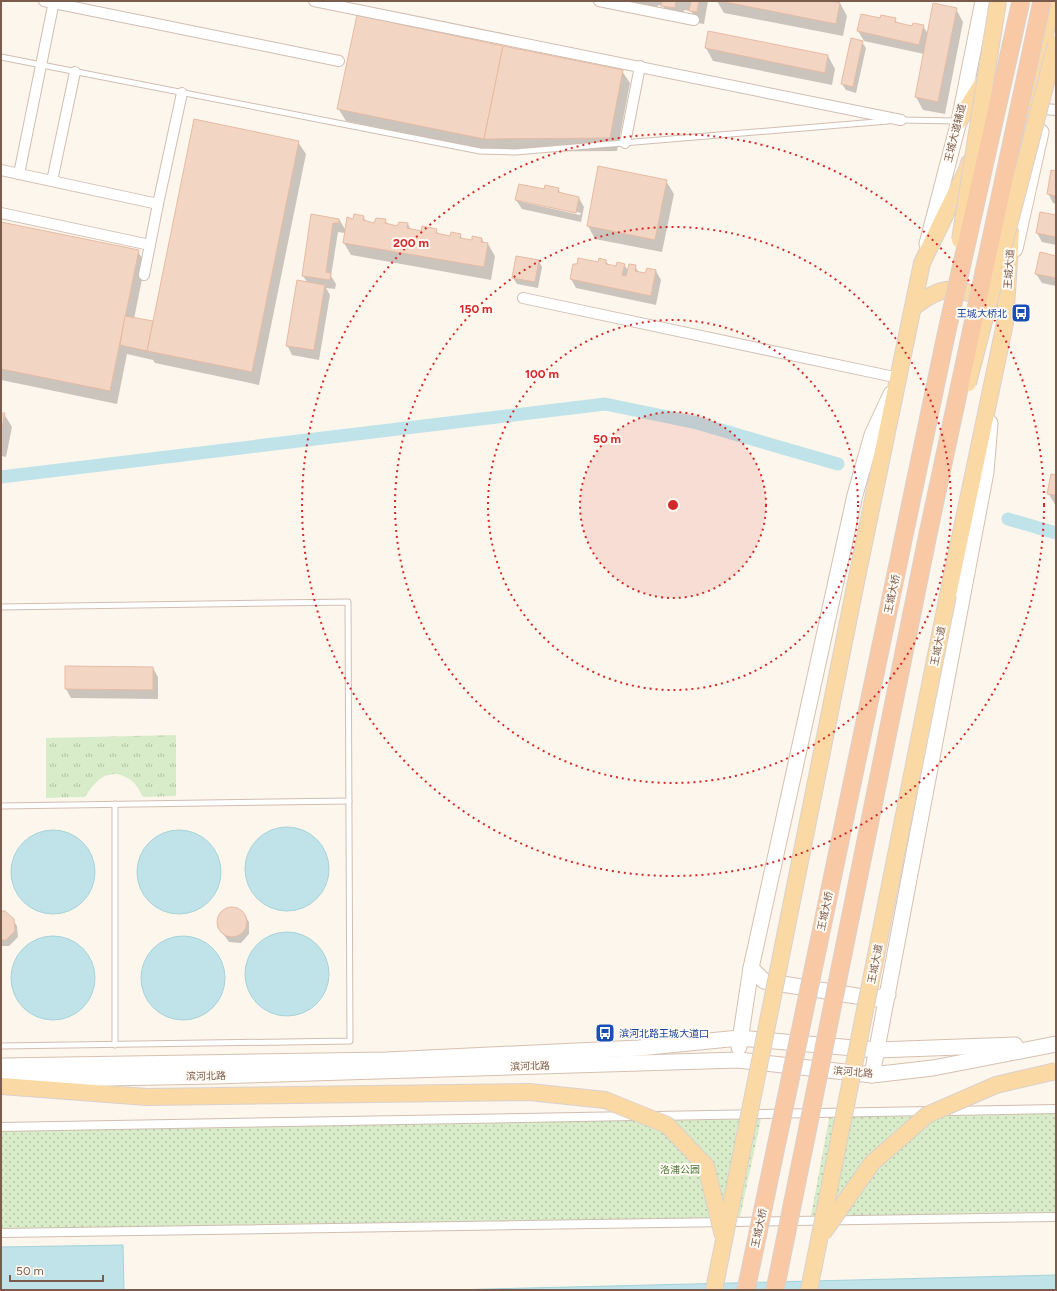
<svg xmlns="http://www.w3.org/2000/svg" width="1057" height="1291" viewBox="0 0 1057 1291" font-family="Figtree,'Noto Sans SC',sans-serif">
  <defs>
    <pattern id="grass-tufts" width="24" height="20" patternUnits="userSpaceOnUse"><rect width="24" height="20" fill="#d8ecc9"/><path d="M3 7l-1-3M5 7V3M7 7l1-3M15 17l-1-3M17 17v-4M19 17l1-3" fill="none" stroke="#b4c2a5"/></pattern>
    <pattern id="park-dots" width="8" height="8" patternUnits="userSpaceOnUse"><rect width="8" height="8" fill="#d8ecc9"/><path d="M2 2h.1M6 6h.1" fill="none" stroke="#b4c2a5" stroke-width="1.8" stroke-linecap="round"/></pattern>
  </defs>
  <rect width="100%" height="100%" fill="#fdf6ec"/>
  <!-- grass -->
  <path fill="url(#grass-tufts)" d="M176,735V796L143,797C140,792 137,785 132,781C111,765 96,779 85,797L46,798V738Z"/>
  <!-- park -->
  <g fill="url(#park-dots)">
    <path d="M1056,1109V1217L810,1221L830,1113Z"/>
    <path d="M762,1114L739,1222L1,1233V1127Z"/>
  </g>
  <!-- water -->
  <g fill="#bfe3e8" stroke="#a5d3da">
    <circle cx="287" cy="869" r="42"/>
    <circle cx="179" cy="872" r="42"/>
    <circle cx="53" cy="872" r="42"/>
    <circle cx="287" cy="974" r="42"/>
    <circle cx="183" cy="978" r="42"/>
    <circle cx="53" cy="978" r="42"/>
    <path d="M123,1245L124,1290H1V1247Z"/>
    <path d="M1056,1275V1290H448Z"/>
  </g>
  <!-- shadow -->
  <g fill="#0003" fill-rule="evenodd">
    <path d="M634,1H708L704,24L698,23L691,11L684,10L682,21L670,18L663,6L658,5L656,15L640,11Z"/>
    <path d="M717,1H828L840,3L847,16L843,36L724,13Z"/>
    <path d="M956,9L963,22L945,114L923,110L916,97L924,54L864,41L858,31L862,15L881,19H895L898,24L913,27L923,26L928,34Z"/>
    <path d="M862,42L866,48L856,93L846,90L842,84Z"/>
    <path d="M706,48L828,56L835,69L832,85L713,61Z"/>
    <path d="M622,71L630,83L617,151L492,152L346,121L338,108Z"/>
    <path d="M298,142L306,154L259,385L155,363L153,360L127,354L117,404L1,380V223L138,251L145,264L134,319L152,322L153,324Z"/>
    <path d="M1056,172V204L1053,203L1048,193Z"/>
    <path d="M666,181L674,194L662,252L595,239L588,226Z"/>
    <path d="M558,189L561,194L579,198L584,207L581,222L522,209L516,200L545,190ZM522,200L581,213L580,215L522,202Z"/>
    <path d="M312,215L339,219L346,231L353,220L363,217L367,222L375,224L385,220L388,225L398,228L399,223L408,224L411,230L421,232L436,230L439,235L451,237L460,235L463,240L473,241L482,239L484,243L488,244L495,256L491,280L351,255L344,243L345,233L338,232L331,276L336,284L335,289L326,288L330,295L319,360L292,355L287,345L307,282L303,276Z"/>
    <path d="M1056,216V245L1042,242L1037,233Z"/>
    <path d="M1056,257V286L1042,283L1036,274Z"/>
    <path d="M539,261L542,267L538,288L517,284L513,278Z"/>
    <path d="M606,261L609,266L617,267L624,264L628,271L635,266L639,273L646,274L656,271L661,280L656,305L576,288L571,279Z"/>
    <path d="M1,414H4L12,427L6,457L1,456Z"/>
    <path d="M1056,476V506L1048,493Z"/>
    <path d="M153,668L158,677V699L71,698L66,689Z"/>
    <path d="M227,908H237L245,916L249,922V934L241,943L229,942L218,927L219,916Z"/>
    <path d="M1,912L13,920L17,926L18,937L9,946H1Z"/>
  </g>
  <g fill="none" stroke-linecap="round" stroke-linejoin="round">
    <!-- canal -->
    <g stroke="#bfe3e8" stroke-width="13">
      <path d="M1,477L605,404L697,423L838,464"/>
      <path d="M1008,519L1056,533"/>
    </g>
  </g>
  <!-- building -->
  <g fill="#f3d5c3" stroke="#e6bba3">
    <path d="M662,1H676L675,8L661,6Z"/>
    <path d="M691,1H699L697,12L689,11Z"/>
    <path d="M720,1H833L840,3L836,24Z"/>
    <path d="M933,3L957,8L938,102L915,97Z"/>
    <path d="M861,14L880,18L881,15L896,18L895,22L912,26L913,23L924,25L919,45L857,31Z"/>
    <path d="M357,15L503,46L484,139L337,109Z"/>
    <path d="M708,31L828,55L825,73L705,48Z"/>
    <path d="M851,38L863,41L853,87L841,84Z"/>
    <path d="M503,46L623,70L610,138L484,139Z"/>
    <path d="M194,119L299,141L252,372L147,351Z"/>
    <path d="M598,166L667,180L655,240L587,226Z"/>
    <path d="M1051,170L1056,171V196L1047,194Z"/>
    <path d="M519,184L544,189L545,185L559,188L558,192L579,197L576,213L515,200Z"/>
    <path d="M1040,212L1056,215V237L1036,233Z"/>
    <path d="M311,214L339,219V223H333L326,272L331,273L330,280L302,276Z"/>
    <path d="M354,214L364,216L363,220L374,223L376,218L386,219L385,223L397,226L399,222L408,223L407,228L421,231L422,226L437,229L436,233L450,236L451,232L461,234L460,238L472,240V236L482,238L481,242L488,243L484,267L343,243L347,217L353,219Z"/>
    <path d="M1,222L139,250L110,391L1,369Z"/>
    <path d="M1040,252L1056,256V278L1035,274Z"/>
    <path d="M516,256L539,260L535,282L512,278Z"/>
    <path d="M578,258L598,262L599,258L606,260V264L616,266L617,262L625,264L622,275L626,276L629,264L636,265L635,271L645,273L647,268L656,270L651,296L570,279L573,264H577Z"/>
    <path d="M297,280L325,285L314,350L286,346Z"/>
    <path d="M125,316L153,321L147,351L120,345Z"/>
    <path d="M1,413H5L1,434Z"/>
    <path d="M1051,474L1056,475V495L1047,494Z"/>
    <path d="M65,666L153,667V690L65,689Z"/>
    <circle cx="232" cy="922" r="15"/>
    <path d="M1,911H5L14,919L15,931L6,940H1Z"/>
  </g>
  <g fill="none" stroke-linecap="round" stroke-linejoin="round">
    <defs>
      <g id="service">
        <path d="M1,57L480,151L515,152L888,121"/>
        <path d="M900,120L958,121"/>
        <path d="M1,607L348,602L350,1041L1,1046"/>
        <path d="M1,806L349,801"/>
        <path d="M115,1045V804"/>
      </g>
      <g id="pedestrian">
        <path d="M948,1111L1056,1109"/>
        <path d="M656,1116L930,1111"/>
        <path d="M1,1127L634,1116"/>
        <path d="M1,1233L1056,1217"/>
      </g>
      <g id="minor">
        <path d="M44,1L339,61"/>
        <path d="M314,1L901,120"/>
        <path d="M599,1L694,20"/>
        <path d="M1046,109L1056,110"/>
        <path d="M625,143L640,66"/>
        <path d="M1,170L158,204L182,93"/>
        <path d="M19,174L54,1"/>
        <path d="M52,181L75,72"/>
        <path d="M1,213L150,245"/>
        <path d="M144,275L158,204"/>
        <path d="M523,298L899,378"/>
      </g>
      <g id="secondary">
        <path d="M927,244L959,121L983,1"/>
        <path d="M1015,249L1041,132"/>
        <path d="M751,968L764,981L875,999L888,995"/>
        <path d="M739,1047L751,968L855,495L872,435L891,394"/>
        <path d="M1,1066L386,1060L639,1048L739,1038L877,1050L1015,1045"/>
        <path d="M872,1075L986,472L990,423"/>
        <path d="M1,1080L213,1076L738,1060L872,1075L933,1068L1056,1044"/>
      </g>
      <g id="primary">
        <path d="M959,121L987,76"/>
        <path d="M1018,164L1052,1"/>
        <path d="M914,307C943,284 956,285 990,302"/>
        <path d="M857,577L922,263L967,170L969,163"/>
        <path d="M948,595L1005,323L1011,231"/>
        <path d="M1,1086L147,1097L221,1096"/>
      </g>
    </defs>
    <!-- service casing -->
    <use href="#service" stroke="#d1beb0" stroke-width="7"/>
    <!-- pedestrian casing -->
    <use href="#pedestrian" stroke="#d1beb0" stroke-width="10"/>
    <!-- minor casing -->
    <use href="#minor" stroke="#d1beb0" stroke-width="12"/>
    <!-- secondary casing -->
    <use href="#secondary" stroke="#d6c0b0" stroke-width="17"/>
    <!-- primary casing -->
    <use href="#primary" stroke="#dad1cd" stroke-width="18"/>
    <!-- service -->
    <use href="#service" stroke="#fff" stroke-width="5"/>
    <!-- pedestrian -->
    <use href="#pedestrian" stroke="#fff" stroke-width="8"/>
    <!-- minor -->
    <use href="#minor" stroke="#fff" stroke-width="10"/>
    <!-- secondary -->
    <use href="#secondary" stroke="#fff" stroke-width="15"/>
    <!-- primary -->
    <use href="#primary" stroke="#fbd9a5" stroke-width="16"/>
    <defs>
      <g id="primary-bridge">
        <path d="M960,240L998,1"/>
        <path d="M968,383L1056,44"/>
        <path d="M221,1096L529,1092L605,1100L667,1125L706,1166L723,1236"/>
        <path d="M823,1233L872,1163L927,1115L996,1085L1056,1071"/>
        <path d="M714,1290L857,577"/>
        <path d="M809,1290L948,595"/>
      </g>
      <g id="trunk-bridge">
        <path d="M746,1290L946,335L1021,1"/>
        <path d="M775,1290L928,534L1042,1"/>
      </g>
    </defs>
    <!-- primary-bridge casing -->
    <use href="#primary-bridge" stroke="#dad1cd" stroke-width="18" stroke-linecap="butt"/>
    <!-- trunk-bridge casing -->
    <use href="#trunk-bridge" stroke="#dad1cd" stroke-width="19" stroke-linecap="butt"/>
    <!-- primary-bridge -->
    <use href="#primary-bridge" stroke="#fbd9a5" stroke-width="16"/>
    <!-- trunk-bridge -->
    <use href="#trunk-bridge" stroke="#f9c8a4" stroke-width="17"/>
  </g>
  <!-- distance rings -->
  <circle cx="673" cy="505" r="93" fill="#d62828" fill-opacity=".12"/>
  <g fill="none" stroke="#d62828" stroke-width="2" stroke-dasharray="2 4">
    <circle cx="673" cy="505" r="93"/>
    <circle cx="673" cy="505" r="185"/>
    <circle cx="673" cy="505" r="278"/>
    <circle cx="673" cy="505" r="371"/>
  </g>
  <!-- icons -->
  <defs>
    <symbol id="bus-square" viewBox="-11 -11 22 22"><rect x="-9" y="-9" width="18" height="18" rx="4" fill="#1a4fb4" stroke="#fffaf3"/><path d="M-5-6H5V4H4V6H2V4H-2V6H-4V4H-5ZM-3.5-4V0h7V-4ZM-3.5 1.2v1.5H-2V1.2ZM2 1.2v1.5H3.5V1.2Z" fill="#fff"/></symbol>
  </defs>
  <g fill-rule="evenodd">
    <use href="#bus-square" x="1010" y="302" width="22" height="22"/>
    <use href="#bus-square" x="594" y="1022" width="22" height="22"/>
  </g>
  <g text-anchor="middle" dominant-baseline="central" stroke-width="4" stroke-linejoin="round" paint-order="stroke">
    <!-- street labels -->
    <g font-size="10" fill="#7a5c4d" stroke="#fffaf3">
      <text transform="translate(955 133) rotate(-76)">王城大道辅道</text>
      <text transform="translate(1009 269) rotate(-86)">王城大道</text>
      <text transform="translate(892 594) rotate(-78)">王城大桥</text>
      <text transform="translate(938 646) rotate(-79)">王城大道</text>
      <text transform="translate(825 911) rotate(-78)">王城大桥</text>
      <text transform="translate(875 964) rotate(-79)">王城大道</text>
      <text transform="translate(530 1066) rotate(-2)">滨河北路</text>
      <text transform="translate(853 1072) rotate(5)">滨河北路</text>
      <text transform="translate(206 1076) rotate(-1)">滨河北路</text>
      <text transform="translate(759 1228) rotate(-78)">王城大桥</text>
    </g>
    <!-- transit labels -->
    <g font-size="10" fill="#164399" stroke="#fffaf3" text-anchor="end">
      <text x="1007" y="313">王城大桥北</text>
      <text x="619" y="1033" text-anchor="start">滨河北路王城大道口</text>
    </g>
    <!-- park labels -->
    <g font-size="10" fill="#537a41" stroke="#fffaf3">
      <text x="680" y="1169">洛浦公园</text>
    </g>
  </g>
  <circle cx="673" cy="505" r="6" fill="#d62828" stroke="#fffaf3" stroke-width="2"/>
  <g font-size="12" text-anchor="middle" font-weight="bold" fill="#d62828" stroke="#fffaf3" stroke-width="4" stroke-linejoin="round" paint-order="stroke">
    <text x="411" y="247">200 m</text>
    <text x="476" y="313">150 m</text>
    <text x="542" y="378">100 m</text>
    <text x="607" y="443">50 m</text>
  </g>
  <!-- border -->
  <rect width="1057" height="1291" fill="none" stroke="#7a5c4d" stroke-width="4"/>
  <!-- scale -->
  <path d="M10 1275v6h93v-6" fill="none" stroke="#7a5c4d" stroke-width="2"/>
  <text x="16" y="1275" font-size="12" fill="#7a5c4d" stroke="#fffaf3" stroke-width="3" paint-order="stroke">50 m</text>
</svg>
